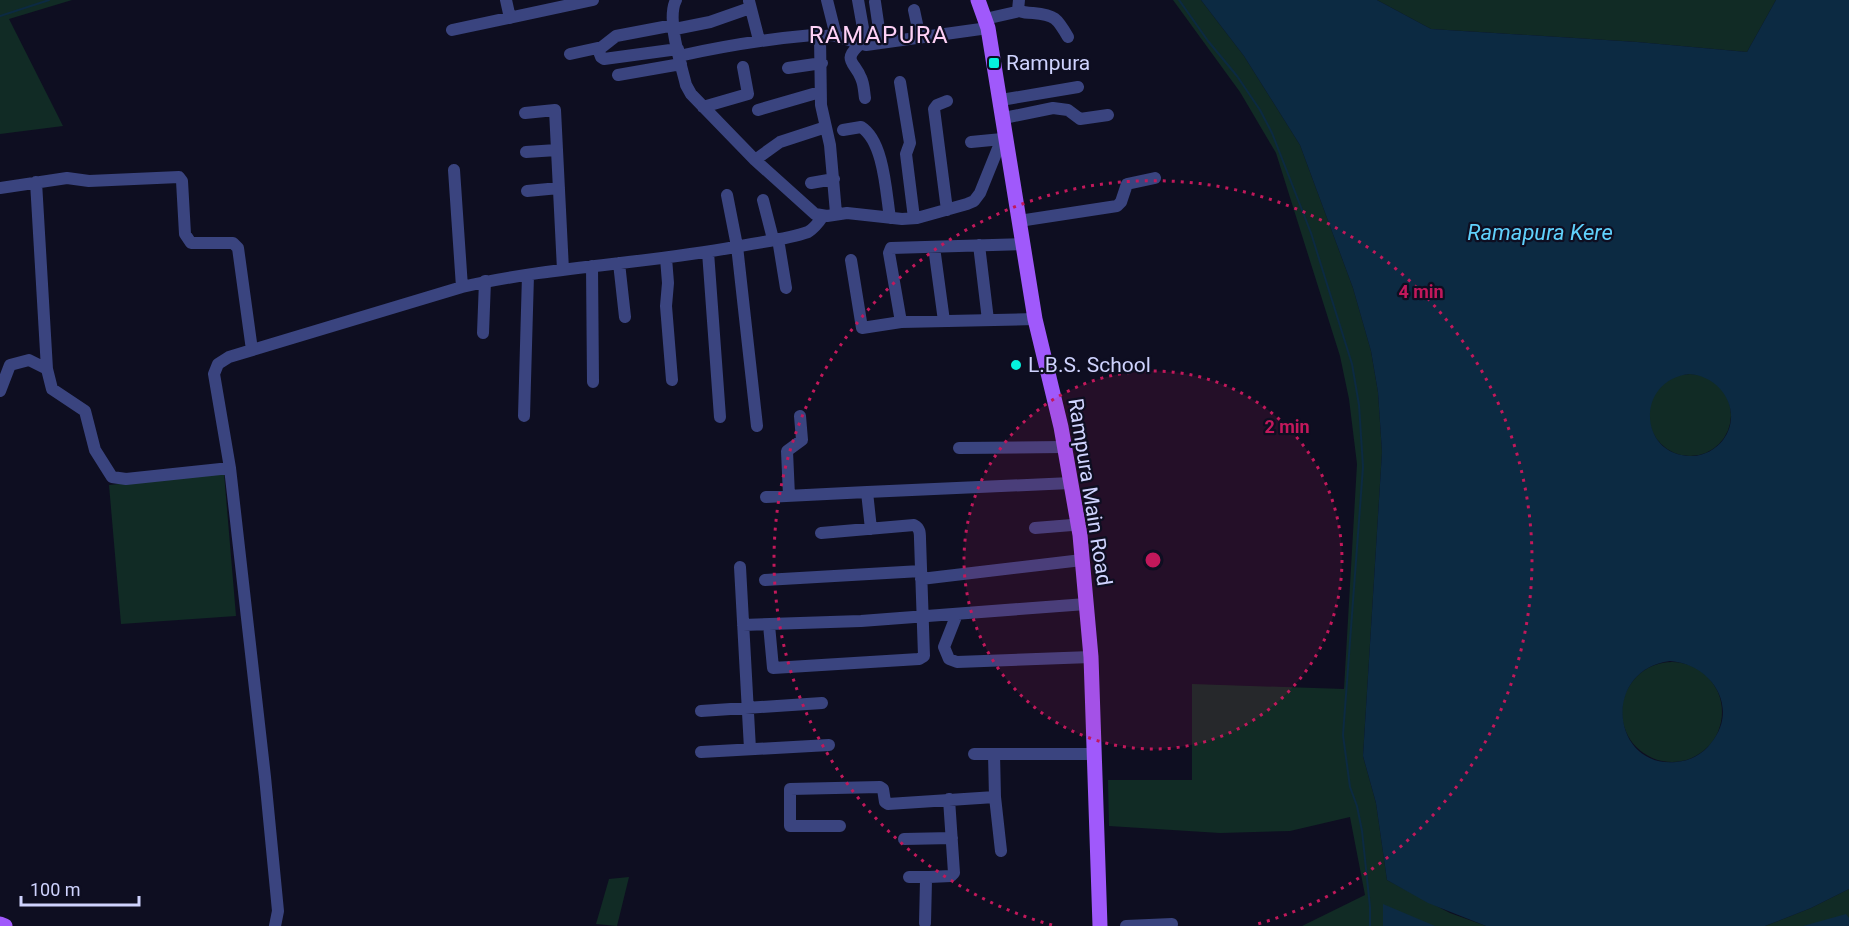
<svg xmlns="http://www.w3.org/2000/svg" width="1849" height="926" viewBox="0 0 1849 926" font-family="Roboto,sans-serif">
<rect width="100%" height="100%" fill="#0e0e21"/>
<path fill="#112b25" d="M0 0H72L9 19 63 126 0 134Z
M1173 0H1201L1244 56 1300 145 1353 288 1371 351 1378 392 1382 452 1363 756 1376 803 1387 880 1450 913 1486 926H1302L1365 895 1350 817 1290 831 1220 833 1109 826 1108 780H1192V684L1344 689 1357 464 1349 399 1340 356 1276 153 1240 92Z
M1377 0H1776L1747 52 1637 42 1431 29Z
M1649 415a41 41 0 1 1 82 0a41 41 0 1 1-82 0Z
M224 473 236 616 121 624 109 485Z
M1622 712a50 50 0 1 1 100 0a50 50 0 1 1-100 0Z
M629 877 617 926 596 924 609 879Z
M1849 889V926H1765L1811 908Z"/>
<path fill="#0c2a42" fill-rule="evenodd" d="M1201 0H1377L1431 29 1637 42 1747 52 1776 0H1849V889L1811 908 1765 926H1486L1428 903 1387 880 1376 803 1363 756 1382 452 1378 392 1371 351 1353 288 1300 145 1244 56ZM1689 374C1721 376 1744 411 1723 440 1716 449 1704 456 1692 456 1639 457 1634 381 1689 374ZM1670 661C1712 664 1740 708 1711 743 1703 754 1690 761 1676 762 1611 768 1601 670 1670 661Z
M1383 904 1435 926H1383Z
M1846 914 1849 918V926H1803Z"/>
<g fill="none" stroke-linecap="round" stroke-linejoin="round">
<path stroke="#0c2a42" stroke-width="2" d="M1179 0 1208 41 1237 76 1260 110 1272 133 1311 233 1352 364 1359 405 1363 467 1343 735 1350 787 1357 806 1362 831 1370 907V926
M0 16 49 0"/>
<path stroke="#3a447f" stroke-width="12" d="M506 0 510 18
M676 0C666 19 681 64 686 85L691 94 755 160 815 214 827 216 847 213 902 219 917 218 967 204 974 201 980 193 1005 131
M827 0 836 36
M858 0 866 45
M749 1 759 40
M875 2 881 43
M914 10 920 38
M1018 10C1023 13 1027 13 1033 13 1055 15 1057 18 1068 37
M985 19 1016 12 1018 10 1019 0
M675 29 710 22 750 8
M452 30 593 0
M820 37 832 35 866 45 988 28
M859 45C842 61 855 62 861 78 864 84 864 92 865 98
M598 49 601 57 604 59 678 49
M570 54 602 47 616 36 674 25
M679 56C724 46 767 39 813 35L820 37 821 105 830 145 836 213
M788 68 822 63
M618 75 681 64
M900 82 909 137 910 143 906 154 914 218
M1001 100 1078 87
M947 101 937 105 934 109 947 210
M703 107 748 94 743 67
M758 110 820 92
M525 113 555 110 563 270
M1004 118 1053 108 1068 110 1080 119 1108 115
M843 130 861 127C884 141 886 193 890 218
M971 142 1002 139
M526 152 557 150
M755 160 780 142 826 127
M454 170 462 287
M36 182 47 369 52 389 85 411 95 450 112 477 126 479 230 468
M811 183 834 179
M0 188 67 178 89 181 179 177 182 181 185 234 191 243H233L238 248 252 350
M527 191 559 188
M727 195 737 246 757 426
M763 200 773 239
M1019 221 1117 206 1121 202 1127 184 1155 178
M778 239 786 288
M979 245 988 320
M934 247 944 321
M708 252 720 417
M666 258 668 283 666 306 672 380
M851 260 862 328 901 322 1035 319
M619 263 625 317
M592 266 593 382
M901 322 889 253 891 248 1023 244
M483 333 485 281
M0 391 10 365 29 360 47 369
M524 416 528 275
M959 448 1064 447
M867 492 1071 483
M789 496 787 451 802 440 800 416
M766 497 867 492 871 529
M1035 528 1072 525
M740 567 750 749
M921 579 1082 560
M765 580 921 571
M957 614 944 647 949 659 957 662 1091 657
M743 625 861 621 1086 604
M769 625 773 668 919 659 924 656 920 539C920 533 920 528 914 525L821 533
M701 711 822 703
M701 752 829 745
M974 754H1094
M994 754 995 797 1001 851
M840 826H790V789L880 787 883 789 885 802 888 804 995 797
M904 839 952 838
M909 877H929
M925 923 926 880 929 877 951 876 954 873 949 799
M275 926 278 911 265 777 230 468 214 374 218 364 229 357 462 287C552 266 645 264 735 247 759 242 785 240 808 232 815 228 819 222 823 216
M1126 926 1172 924"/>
<path stroke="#a059fb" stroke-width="15" d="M978 0 988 28 1035 319 1061 427 1080 535 1091 657 1100 926
M0 924 5 926"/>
</g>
<circle cx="1153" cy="560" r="189" fill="#c2185b" fill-opacity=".12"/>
<g fill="none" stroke="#c2185b" stroke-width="3" stroke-dasharray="3 6">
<circle cx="1153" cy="560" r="189"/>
<path d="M1052 925A379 379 0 1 1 1254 925"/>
</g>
<g fill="#05f4de" stroke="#0e0e21" stroke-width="2">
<rect x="988" y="57" width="12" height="12" rx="3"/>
<circle cx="1016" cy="365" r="6"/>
</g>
<g text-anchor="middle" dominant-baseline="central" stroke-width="4.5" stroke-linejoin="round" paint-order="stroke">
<g font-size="21" fill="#cfd3fe" stroke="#0e0e21" text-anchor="start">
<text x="1006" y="63">Rampura</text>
<text x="1028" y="365">L.B.S. School</text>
</g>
<g font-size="21" fill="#cfd3fe" stroke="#0e0e21">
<text transform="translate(1090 492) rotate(81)">Rampura Main Road</text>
</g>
<g font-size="22" font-style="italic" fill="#60d1fc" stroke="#0e0e21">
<text x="1540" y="232">Ramapura Kere</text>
</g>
<g font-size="24" letter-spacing="1.5" fill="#fed1f6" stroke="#0e0e21">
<text x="879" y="35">RAMAPURA</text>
</g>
</g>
<circle cx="1153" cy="560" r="9" fill="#c2185b" stroke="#0e0e21" stroke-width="3"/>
<g font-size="18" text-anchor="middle" font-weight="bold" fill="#c2185b" stroke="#0e0e21" stroke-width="4.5" stroke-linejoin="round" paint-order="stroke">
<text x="1421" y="298">4 min</text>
<text x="1287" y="433">2 min</text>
</g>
<path d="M21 896v9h118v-9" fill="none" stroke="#cfd3fe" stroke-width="3"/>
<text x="30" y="896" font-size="18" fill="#cfd3fe" stroke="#0e0e21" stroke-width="4.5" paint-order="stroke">100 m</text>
</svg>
